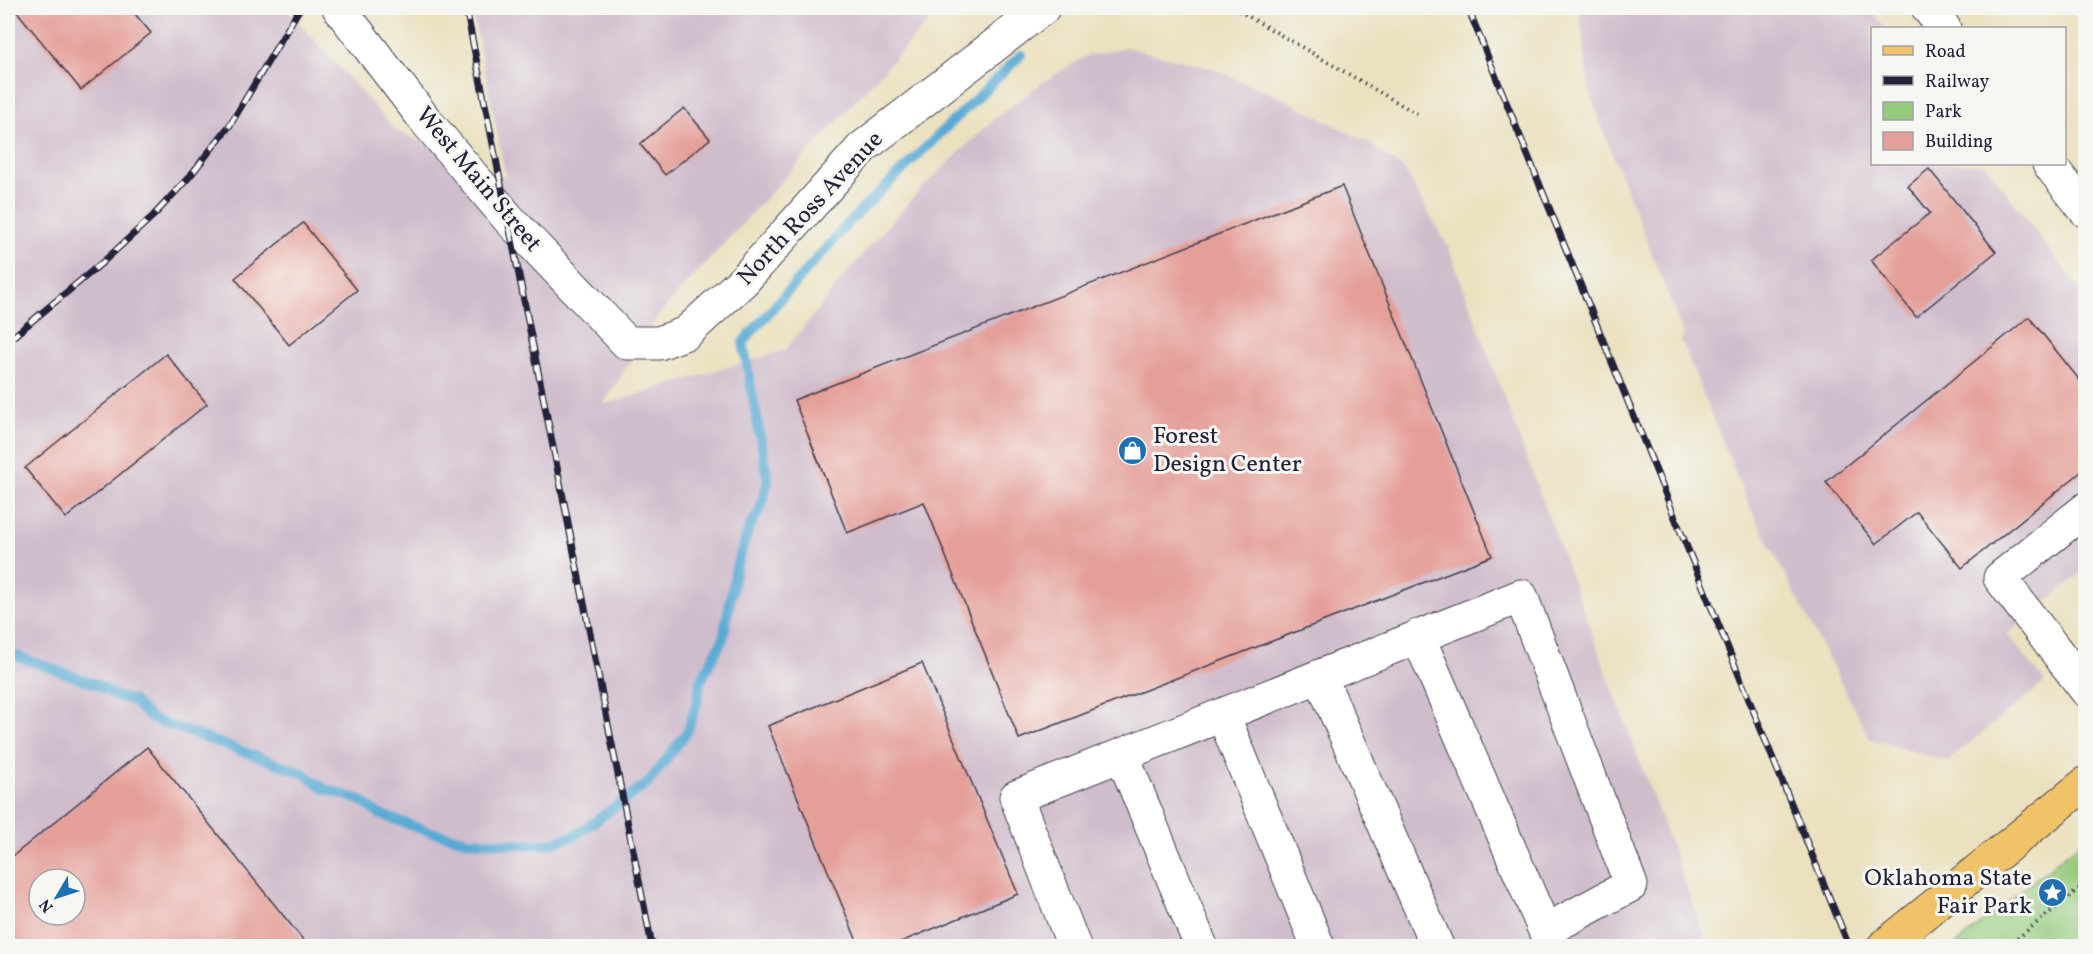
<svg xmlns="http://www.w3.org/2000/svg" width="2093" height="954" viewBox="0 0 2093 954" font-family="Vollkorn,serif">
<rect width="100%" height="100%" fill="#f6f6f2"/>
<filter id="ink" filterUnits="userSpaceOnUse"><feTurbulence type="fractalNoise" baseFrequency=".0167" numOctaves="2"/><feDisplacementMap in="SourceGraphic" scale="12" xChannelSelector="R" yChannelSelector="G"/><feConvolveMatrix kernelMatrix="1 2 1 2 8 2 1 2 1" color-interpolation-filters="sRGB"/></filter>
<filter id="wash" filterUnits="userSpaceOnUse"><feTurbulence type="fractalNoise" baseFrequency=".008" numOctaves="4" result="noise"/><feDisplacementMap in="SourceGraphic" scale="24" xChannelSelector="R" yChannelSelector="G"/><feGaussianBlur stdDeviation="1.35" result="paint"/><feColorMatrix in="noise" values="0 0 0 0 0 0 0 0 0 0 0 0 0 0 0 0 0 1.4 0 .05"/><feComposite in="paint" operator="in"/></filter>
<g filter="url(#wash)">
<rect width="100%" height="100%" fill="#ebe1bf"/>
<path fill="#d0bdcc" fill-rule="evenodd" d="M8 8H286L395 130 506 178 472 8H941L660 313 603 405 785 350 861 256 921 189 994 119 1045 81 1086 56 1126 47 1214 69 1284 99 1367 142 1404 169 1449 249 1705 937 1694 946H8ZM39 879H75V915H39Z
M1579 8H1870L1885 28H1872V164H1985L2085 297V570L2007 634 2045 682 1947 761 1870 739 1746 499 1681 340 1684 336 1601 125 1589 88Z"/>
<path fill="#95cb7d" stroke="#5c765c" stroke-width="1.5" d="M2085 839V946H1954Z"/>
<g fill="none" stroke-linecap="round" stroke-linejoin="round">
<path stroke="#59aad4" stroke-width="10" d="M8 653 98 685 116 696 132 700 152 719 303 773 325 789 360 800 379 814 427 831 469 841 531 845 549 844 576 835 648 783 687 732 697 703 700 682 723 639 736 568 749 528 760 510 768 481 743 342 850 221 1021 55"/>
</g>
<g id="blocks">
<path fill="#e59f99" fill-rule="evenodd" d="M14 8H130L151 33 81 90Z
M684 108 710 139 665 175 640 144Z
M1929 169 1996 252 1916 317 1871 260 1930 213 1908 186Z
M1342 186 1492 556 1019 739 924 502 847 533 794 400Z
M303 223 357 290 289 345 235 278Z
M2029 317 2086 388V468L1962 568 1917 512 1876 544 1826 482Z
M166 354 207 404 66 518 25 468Z
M922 663 1018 894 891 946H859L768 726Z
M147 747 308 946H8V860ZM39 879H75V915H39Z"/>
</g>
</g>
<g filter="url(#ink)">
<use href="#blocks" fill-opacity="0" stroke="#403f4f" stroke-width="1.5"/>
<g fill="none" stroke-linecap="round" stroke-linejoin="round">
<defs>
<path id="minor" d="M339 8 426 121 508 218 627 343H659L686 333 744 280 862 148 1043 8
M1928 8 1944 28
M2049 164 2086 211
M2086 509 2000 578 2086 690
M1320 676 1437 946
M1223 715 1318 946
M1122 755 1201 946
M1074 946 1016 797C1184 730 1352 663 1521 596L1631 885 1545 931 1418 636"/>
<path id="major" d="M1884 946 2086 783"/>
</defs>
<use href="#minor" stroke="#403f4f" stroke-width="35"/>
<use href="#major" stroke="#403f4f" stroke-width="35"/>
<path stroke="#403f4f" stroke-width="4" stroke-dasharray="1.5 4.5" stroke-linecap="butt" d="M1234 8 1419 115
M2008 946 2086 883"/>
<use href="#minor" stroke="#fff" stroke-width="33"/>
<use href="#major" stroke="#f1c369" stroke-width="33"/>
<defs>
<path id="rail" d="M466 8 652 946
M1468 8 1849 946
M8 341 103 262 153 216 190 176 230 125 300 8"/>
</defs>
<use href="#rail" stroke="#22223b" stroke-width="7"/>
<use href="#rail" stroke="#f6f6f2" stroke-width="4.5" stroke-dasharray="14" stroke-linecap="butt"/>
</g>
</g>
<defs>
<symbol id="shop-disc" viewBox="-11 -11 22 22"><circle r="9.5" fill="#1f6fb2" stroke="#f6f6f2"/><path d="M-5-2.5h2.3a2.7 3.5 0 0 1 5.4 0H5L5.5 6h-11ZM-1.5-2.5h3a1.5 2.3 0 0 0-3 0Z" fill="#fff"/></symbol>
<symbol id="sight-disc" viewBox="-11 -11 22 22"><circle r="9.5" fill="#1f6fb2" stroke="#f6f6f2"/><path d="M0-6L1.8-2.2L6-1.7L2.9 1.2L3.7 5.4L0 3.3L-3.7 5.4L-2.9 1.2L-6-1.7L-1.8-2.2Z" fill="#fff"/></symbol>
</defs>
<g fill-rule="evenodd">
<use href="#shop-disc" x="1116" y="434" width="33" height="33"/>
<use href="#sight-disc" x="2036" y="876" width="33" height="33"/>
</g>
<g text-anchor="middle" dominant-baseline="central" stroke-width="6" stroke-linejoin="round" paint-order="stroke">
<g font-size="24" fill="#22223b" stroke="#f6f6f2">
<text transform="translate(478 180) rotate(50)">West Main Street</text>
<text transform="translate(811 209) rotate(-47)">North Ross Avenue</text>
</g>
<g font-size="24" fill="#22223b" stroke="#f6f6f2" text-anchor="start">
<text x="1153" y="437">Forest<tspan x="1153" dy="28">Design Center</tspan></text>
<text x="2032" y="879" text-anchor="end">Oklahoma State<tspan x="2032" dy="28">Fair Park</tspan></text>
</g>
</g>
<rect width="2093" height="954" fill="none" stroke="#f6f6f2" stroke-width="30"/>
<rect x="1871" y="27" width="195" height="138" fill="#f6f6f2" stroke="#a1a1a9" stroke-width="1.5"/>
<rect x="1883" y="46" width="30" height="9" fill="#f1c369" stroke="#a1a1a9" stroke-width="1.5"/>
<text x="1925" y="57" font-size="18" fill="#22223b">Road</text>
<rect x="1883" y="76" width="30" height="9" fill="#22223b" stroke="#a1a1a9" stroke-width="1.5"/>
<text x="1925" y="87" font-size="18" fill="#22223b">Railway</text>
<rect x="1883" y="102" width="30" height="18" fill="#95cb7d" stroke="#a1a1a9" stroke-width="1.5"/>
<text x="1925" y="117" font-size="18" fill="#22223b">Park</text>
<rect x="1883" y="132" width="30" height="18" fill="#e59f99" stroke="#a1a1a9" stroke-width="1.5"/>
<text x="1925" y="147" font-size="18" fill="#22223b">Building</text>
<g transform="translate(57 897) rotate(231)"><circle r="28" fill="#f6f6f2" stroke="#a1a1a9" stroke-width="1.5"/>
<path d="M0-4.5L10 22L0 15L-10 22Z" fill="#1f6fb2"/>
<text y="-9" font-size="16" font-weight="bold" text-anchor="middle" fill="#22223b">N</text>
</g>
</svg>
